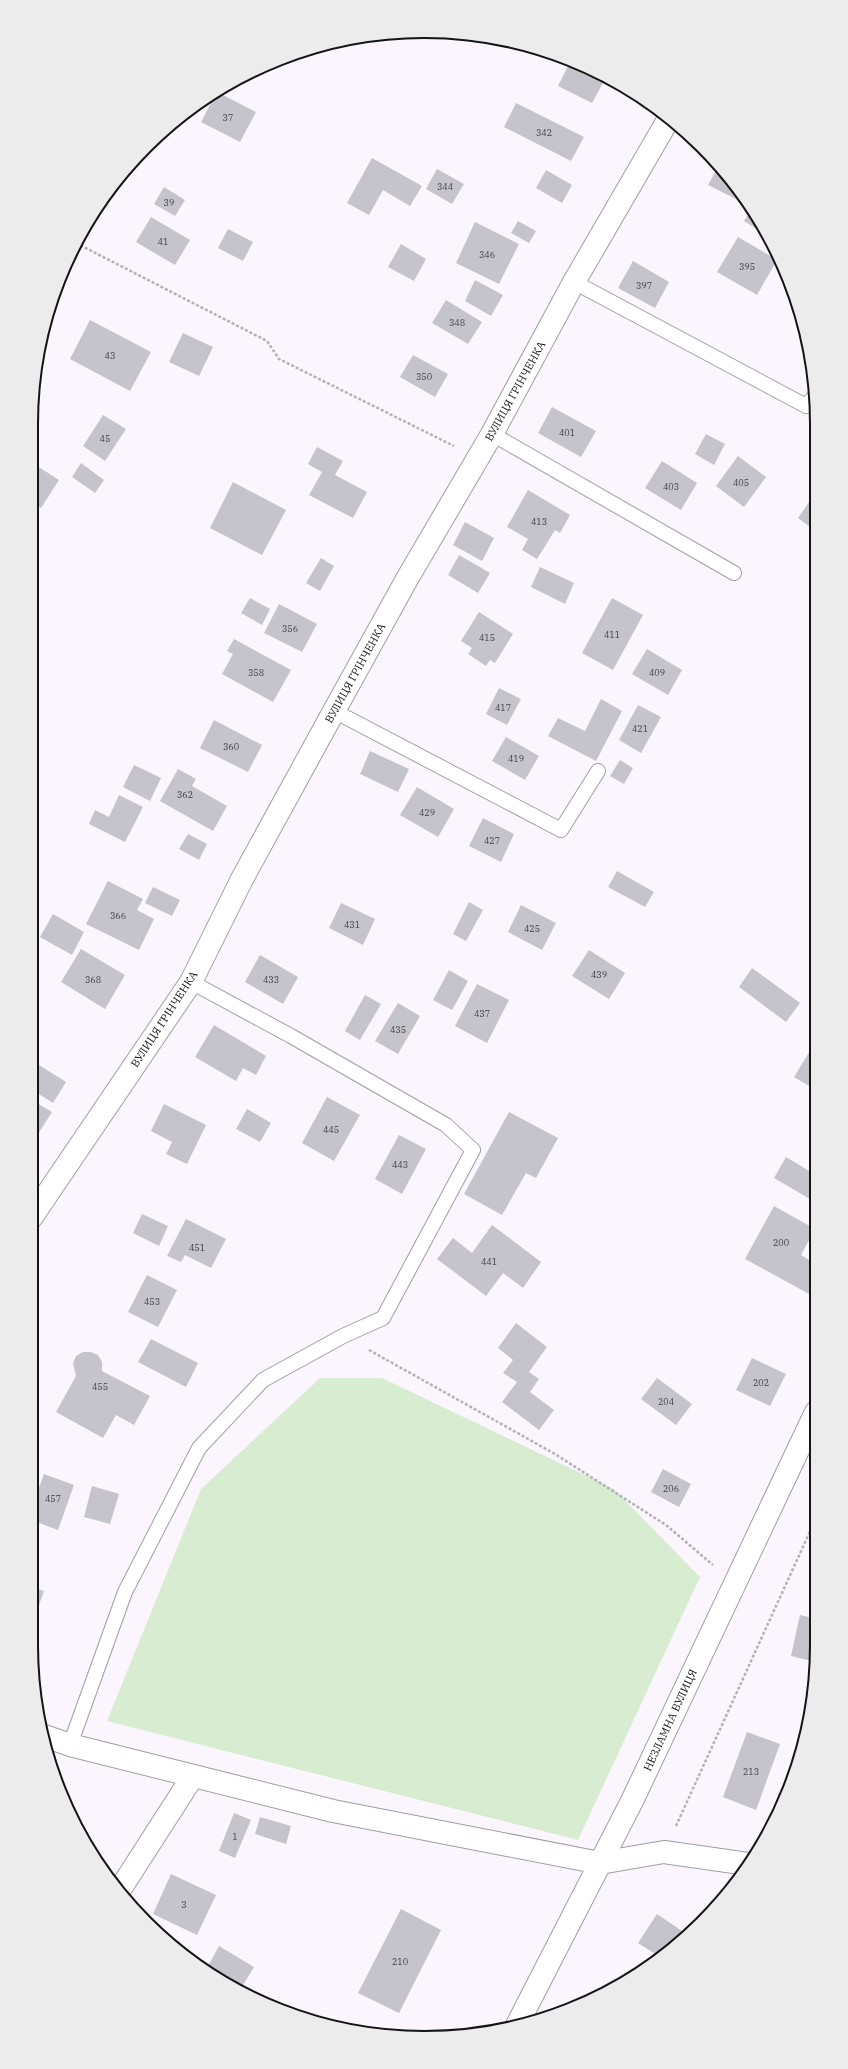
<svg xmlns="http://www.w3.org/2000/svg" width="848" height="2069" viewBox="0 0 848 2069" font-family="'IBM Plex Serif',serif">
<rect width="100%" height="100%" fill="#fbf6fd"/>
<path fill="#d8ecd2" d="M320 1378H382L614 1489 700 1577 578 1840 107 1721 201 1489Z"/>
<path fill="#c5c3cb" d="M570 62 605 79 592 103 558 86Z
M217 92 256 112 240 142 201 122Z
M516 103 584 137 571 161 504 127Z
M372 158 422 186 410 206 383 190 369 215 347 203Z
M719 165 747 201 746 204 708 185Z
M437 169 464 184 452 204 426 189Z
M546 170 572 185 562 203 536 188Z
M164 187 185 200 175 216 154 204Z
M752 208 766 235 744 221Z
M151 217 190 240 175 265 136 242Z
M518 221 536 231 529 243 511 233Z
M475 222 519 244 499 284 456 263Z
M228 229 253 242 243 261 218 248Z
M738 237 777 260 757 295 717 272Z
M401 244 426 259 414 281 388 267Z
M633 261 669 282 655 308 618 288Z
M475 280 503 295 491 316 465 301Z
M446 300 482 322 468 344 432 323Z
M90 320 151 352 130 391 70 359Z
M183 333 213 347 199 376 169 362Z
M413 355 448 374 435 397 400 377Z
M552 407 596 431 581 457 538 433Z
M103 415 126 429 105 461 83 446Z
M706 434 725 444 714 465 695 454Z
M317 447 343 461 335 475 367 492 353 518 309 495 322 472 308 464Z
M738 456 766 477 744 507 716 486Z
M662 461 697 483 681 510 645 488Z
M31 462 59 480 41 508 31 501Z
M81 463 104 480 95 493 72 477Z
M233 482 286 510 262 555 210 528Z
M528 490 570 515 560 533 555 530 537 559 522 550 528 539 507 527Z
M814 495V530L798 518Z
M465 522 494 538 482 561 453 545Z
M459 555 490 573 478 593 448 575Z
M321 558 334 566 320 591 306 583Z
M540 567 574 583 565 604 531 587Z
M250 598 270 609 262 625 241 613Z
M612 598 643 615 613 670 582 653Z
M279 604 317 624 302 652 264 633Z
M479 612 513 634 495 663 490 660 486 666 468 654 472 648 461 641Z
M234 639 291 670 273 702 222 674 233 654 227 651Z
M647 649 682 670 668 695 632 674Z
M499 688 521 699 507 725 486 714Z
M601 699 622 711 596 761 548 736 558 718 585 731Z
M638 705 661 717 641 753 619 740Z
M214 720 262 745 248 772 200 748Z
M506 737 539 756 525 780 492 761Z
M370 751 409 769 398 792 360 774Z
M620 760 633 768 624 784 610 776Z
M134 765 161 778 150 801 123 787Z
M178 769 196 779 192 786 227 806 213 831 160 801Z
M417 787 454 809 438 837 400 815Z
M119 795 143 807 125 842 89 824 95 810 109 817Z
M483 818 514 834 501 862 469 846Z
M188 834 207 844 199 860 179 849Z
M617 871 654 892 645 907 608 887Z
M108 881 143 899 137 910 154 919 139 950 86 924Z
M153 887 180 900 172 916 145 903Z
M469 902 483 910 466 941 453 934Z
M341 903 375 919 363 945 329 928Z
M521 905 556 923 542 950 508 932Z
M53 914 84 932 72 955 40 937Z
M81 949 125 975 105 1009 61 982Z
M589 950 625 973 609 999 572 976Z
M260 955 298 977 283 1004 245 982Z
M752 968 800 1003 786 1022 739 987Z
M449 970 468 981 452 1010 433 1000Z
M477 984 509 1000 487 1043 455 1026Z
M365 995 381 1004 360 1040 345 1031Z
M398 1003 420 1016 398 1054 375 1041Z
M214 1025 266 1056 256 1075 243 1068 236 1081 195 1057Z
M813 1046 815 1047 816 1090 794 1077Z
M39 1065 66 1082 53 1103 31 1089V1077Z
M327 1097 360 1115 334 1161 302 1143Z
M37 1103 52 1112 31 1145V1113Z
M164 1104 206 1125 187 1164 166 1154 172 1142 151 1131Z
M247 1109 271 1123 260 1142 236 1129Z
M509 1112 558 1138 536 1178 526 1173 502 1215 464 1194Z
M399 1135 426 1149 402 1194 375 1179Z
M786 1157 816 1175 815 1202 774 1178Z
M774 1206 815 1229 801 1255 816 1264V1287L811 1295 745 1259Z
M142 1214 168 1226 159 1246 133 1233Z
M186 1219 226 1239 211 1268 185 1255 181 1262 167 1256Z
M492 1225 541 1262 523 1288 503 1273 486 1296 437 1259 453 1238 472 1253Z
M147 1275 177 1290 158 1327 128 1312Z
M516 1323 547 1347 529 1372 539 1379 530 1392 554 1410 539 1430 502 1402 517 1382 503 1373 513 1360 498 1348Z
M151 1339 198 1363 186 1387 138 1362Z
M83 1352H91L98 1355 102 1362V1371L150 1396 134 1425 116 1415 103 1438 56 1412 76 1376 73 1363 76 1356Z
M752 1358 786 1374 770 1406 736 1390Z
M657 1378 692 1404 676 1425 641 1399Z
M663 1469 691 1484 679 1507 651 1492Z
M44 1474 74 1485 58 1530 31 1520V1510Z
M92 1486 119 1494 110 1524 84 1517Z
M817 1564V1580L811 1577Z
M31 1587 44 1591 35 1616 31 1615Z
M800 1615 817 1619 816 1662 791 1656Z
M747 1732 780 1744 756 1810 723 1797Z
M234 1813 251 1820 235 1858 219 1851Z
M260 1817 291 1826 286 1844 255 1834Z
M171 1874 216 1895 197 1935 153 1914Z
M401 1909 441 1930 399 2013 358 1993Z
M657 1914 688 1935 660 1957 638 1943Z
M219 1946 254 1967 240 1990 206 1970Z"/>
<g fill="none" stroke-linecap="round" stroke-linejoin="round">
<defs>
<path id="service" d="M574 282 806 406 814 397
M492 434 734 573
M334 711 561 830 598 771
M70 1745 125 1592 199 1448 263 1380 343 1336 383 1318 473 1150 446 1125 291 1036 191 982"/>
<path id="minor" d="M31 1218 191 982 242 879 334 711 407 579 492 434 574 282 668 120
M42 1735 70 1745 333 1811 600 1863 664 1852 748 1864
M119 1891 193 1776"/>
<path id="tertiary" d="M517 2025 632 1801 816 1412"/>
</defs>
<use href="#service" stroke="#a19da4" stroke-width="16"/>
<use href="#minor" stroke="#a19da4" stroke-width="24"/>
<use href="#tertiary" stroke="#a19da4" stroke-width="24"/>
<path stroke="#b5b1b6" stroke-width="2.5" stroke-dasharray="3 2" stroke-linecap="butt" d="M76 243 267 341 279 359 454 446
M369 1350 555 1454 666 1525 713 1565
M676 1826 817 1516"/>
<use href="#service" stroke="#fff" stroke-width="14"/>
<use href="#minor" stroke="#fff" stroke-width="22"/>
<use href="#tertiary" stroke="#fff" stroke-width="22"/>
</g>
<g text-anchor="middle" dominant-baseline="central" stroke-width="3" stroke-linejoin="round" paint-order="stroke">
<g font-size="9" fill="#403f42">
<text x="228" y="117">37</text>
<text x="544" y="132">342</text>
<text x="445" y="186">344</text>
<text x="169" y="202">39</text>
<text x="163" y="241">41</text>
<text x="487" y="254">346</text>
<text x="747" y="266">395</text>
<text x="644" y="285">397</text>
<text x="457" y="322">348</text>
<text x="110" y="355">43</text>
<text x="424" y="376">350</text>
<text x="567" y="432">401</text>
<text x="105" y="438">45</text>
<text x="741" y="482">405</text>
<text x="671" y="486">403</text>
<text x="539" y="521">413</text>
<text x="290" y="628">356</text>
<text x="612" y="634">411</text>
<text x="487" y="637">415</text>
<text x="256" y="672">358</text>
<text x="657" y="672">409</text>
<text x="503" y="707">417</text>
<text x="640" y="728">421</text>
<text x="231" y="746">360</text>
<text x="516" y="758">419</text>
<text x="185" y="794">362</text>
<text x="427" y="812">429</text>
<text x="492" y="840">427</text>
<text x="118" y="915">366</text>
<text x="352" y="924">431</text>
<text x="532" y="928">425</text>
<text x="599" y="974">439</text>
<text x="93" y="979">368</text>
<text x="271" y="979">433</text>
<text x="482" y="1013">437</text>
<text x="398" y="1029">435</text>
<text x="331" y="1129">445</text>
<text x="400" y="1164">443</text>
<text x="781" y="1242">200</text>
<text x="197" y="1247">451</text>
<text x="489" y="1261">441</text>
<text x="152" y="1301">453</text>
<text x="761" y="1382">202</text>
<text x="100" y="1386">455</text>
<text x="666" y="1401">204</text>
<text x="671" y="1488">206</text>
<text x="53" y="1498">457</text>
<text x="751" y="1771">213</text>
<text x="235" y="1836">1</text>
<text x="184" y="1904">3</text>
<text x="400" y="1961">210</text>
</g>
<g font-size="11" fill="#141315" stroke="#fff">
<text transform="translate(515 391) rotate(-61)">ВУЛИЦЯ ГРІНЧЕНКА</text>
<text transform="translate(355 673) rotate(-61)">ВУЛИЦЯ ГРІНЧЕНКА</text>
<text transform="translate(164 1019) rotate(-57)">ВУЛИЦЯ ГРІНЧЕНКА</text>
<text transform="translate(670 1720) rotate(-65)">НЕЗЛАМНА ВУЛИЦЯ</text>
</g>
</g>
<path d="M0 0H848V2069H0ZM424 38H424A386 386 0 0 1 810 424V1645A386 386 0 0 1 424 2031H424A386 386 0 0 1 38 1645V424A386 386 0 0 1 424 38Z" fill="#ececec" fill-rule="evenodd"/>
<path fill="none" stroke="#141315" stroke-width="2" d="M424 38H424A386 386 0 0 1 810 424V1645A386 386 0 0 1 424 2031H424A386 386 0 0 1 38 1645V424A386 386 0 0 1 424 38Z"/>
</svg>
